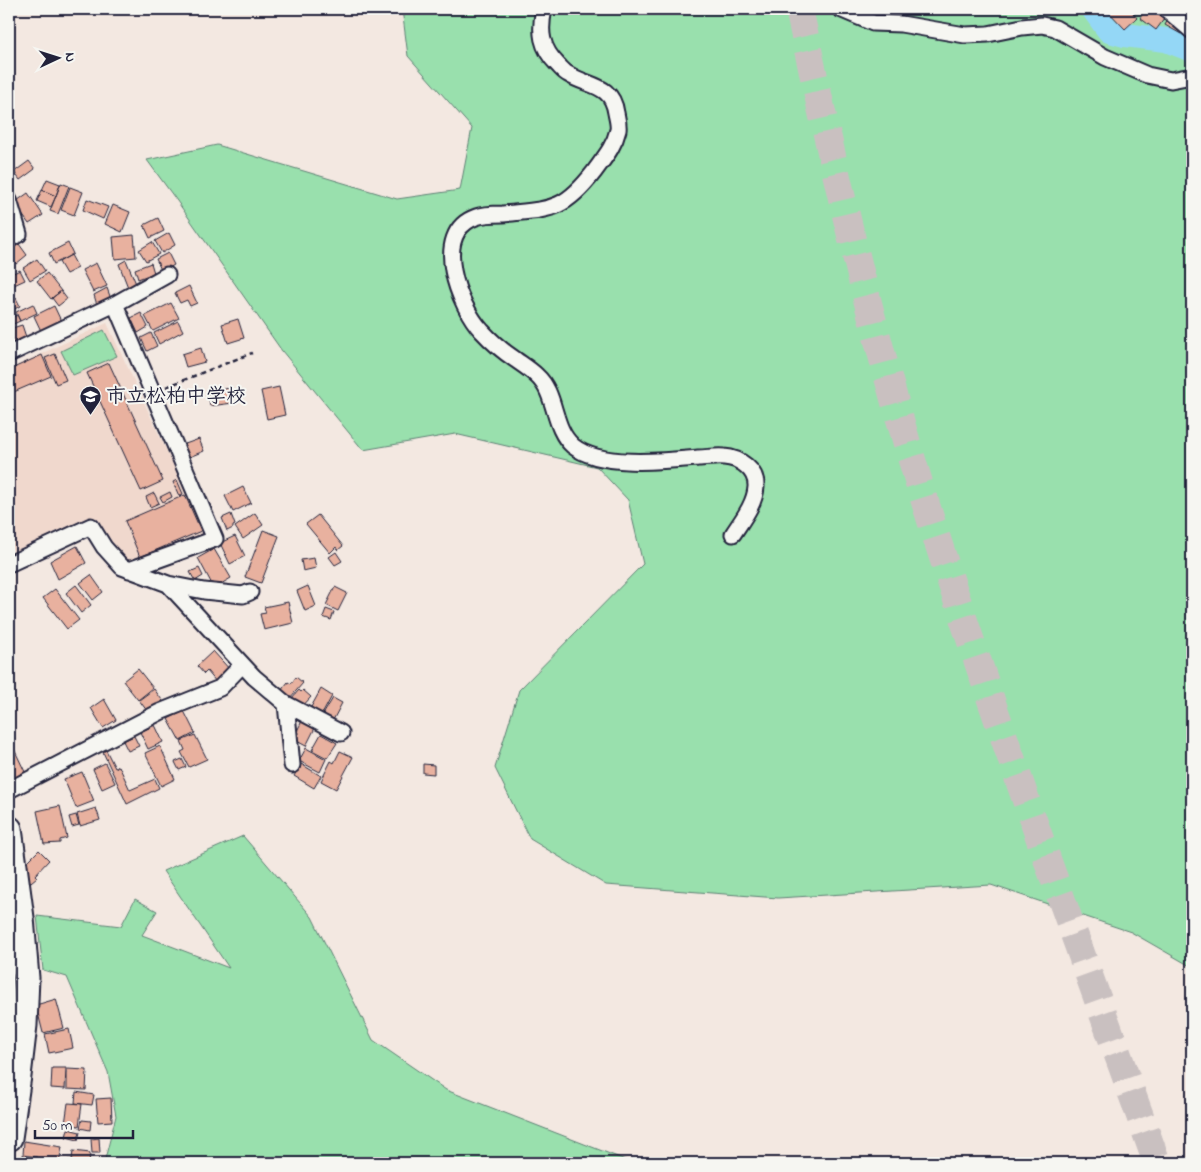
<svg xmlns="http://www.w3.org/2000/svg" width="1201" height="1172" viewBox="0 0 1201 1172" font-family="'Indie Flower','Klee One',sans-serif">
<rect width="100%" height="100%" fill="#f3e8e1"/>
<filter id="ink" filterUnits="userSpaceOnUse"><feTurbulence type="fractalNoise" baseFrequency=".02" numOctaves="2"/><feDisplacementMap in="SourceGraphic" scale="10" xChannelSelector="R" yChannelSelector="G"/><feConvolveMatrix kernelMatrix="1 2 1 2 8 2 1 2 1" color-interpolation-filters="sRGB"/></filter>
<g filter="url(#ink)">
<path fill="#f0d8cd" d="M107 323 206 535 136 562 122 558 113 543 93 518 14 553 9 542V369Z"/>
<path fill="#99e0ad" stroke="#5e8174" d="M402 9H1192V967L1131 932 991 885 778 898 606 885 530 839 495 768 519 690 643 564 628 500 597 467 455 434 363 450 282 351 177 201 147 160 217 145 397 199 460 190 472 128 408 56Z
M104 330 117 356 73 375 61 351Z
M243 836 312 917 373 1040 446 1090 633 1163H104L116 1116 108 1072 67 977 43 970 37 916 121 926 135 899 157 911 142 935 229 968 163 871Z"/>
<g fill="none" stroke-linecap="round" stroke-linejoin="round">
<path stroke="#94d7f6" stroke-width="24" d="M1093 9 1109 31 1124 35 1166 40 1192 50"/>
</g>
<path fill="#e8b19f" stroke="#22223b" d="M1106 9H1130L1137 18 1125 29Z
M1146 9H1158L1167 15 1156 30 1140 18Z
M1169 18 1184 28 1181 34 1165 25Z
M29 161 35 169 20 180 14 172Z
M47 179 60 184 56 196 42 190Z
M61 183 69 186 58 214 50 211Z
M70 187 83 192 74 215 61 210Z
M42 190 56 196 51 207 37 201Z
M28 193 43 215 29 224 14 203Z
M87 199 108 207 103 219 83 210Z
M113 205 130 212 122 232 105 224Z
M158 218 164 231 150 238 144 225Z
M169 233 175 245 162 253 155 241Z
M134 235 136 257 115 259 113 237Z
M152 242 159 254 146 261 139 250Z
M68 243 73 254 54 264 49 253Z
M19 244 27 255 16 264 9 254V252Z
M168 253 174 265 162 272 156 259Z
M71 255 78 268 66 274 59 262Z
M37 259 45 271 30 280 23 268Z
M126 260 137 286 129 290 119 264Z
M96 263 107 286 93 292 82 270Z
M151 263 154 273 138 279 135 269Z
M20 270 25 280 14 285 9 275Z
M47 273 61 291 51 299 37 281Z
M189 286 197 303 190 306 187 300 180 303 175 293Z
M107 288 111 299 97 305 94 295Z
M61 291 67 299 58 306 52 298Z
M16 298 20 306 9 312V302Z
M171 303 179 318 153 331 145 316Z
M33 304 37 313 20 321 16 312Z
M54 306 62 323 42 333 34 316Z
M141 313 148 327 138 333 131 318Z
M17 315 20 321 9 326V319Z
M238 319 244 338 228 343 222 324Z
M178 321 183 331 159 344 154 333Z
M22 325 27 340 9 346V329Z
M151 333 157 346 147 351 141 338Z
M201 348 205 362 186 367 182 354Z
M55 354 66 380 56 384 45 358Z
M42 355 51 376 9 394V370Z
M109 363 163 481 141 491 87 373Z
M279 387 285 415 267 419 261 391Z
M231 388 233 403 210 406 208 391Z
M199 439 204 451 182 460 177 447Z
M177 480 183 494 179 496 173 482Z
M243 487 251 503 233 512 225 496Z
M170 492 172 497 163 502 160 497Z
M154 493 159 503 150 507 146 497Z
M185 495 201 531 140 557 125 521Z
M255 513 263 525 243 539 235 527Z
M231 514 235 525 233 526V528L227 531 222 518Z
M318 515 343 546 338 550 336 547 330 553 306 524Z
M263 530 279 536 261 583 245 577Z
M235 536 245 556 230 564 220 543Z
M77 546 86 563 58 579 50 561Z
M214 549 231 578 214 588 198 558Z
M336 552 342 561 335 565 329 557Z
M314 558 316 568 303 571 301 560Z
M199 568 203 576 195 581 190 572Z
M91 575 103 592 93 600 80 583Z
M76 585 91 605 81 613 66 593Z
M308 586 316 606 305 611 297 591Z
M335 587 347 593 338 611 326 605Z
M55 589 79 620 67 629 43 598Z
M288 602 293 623 264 630 260 614 266 613 264 607Z
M326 609 334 612 331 620 323 617Z
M213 651 231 671 217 683 207 671 204 674 197 666Z
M138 669 153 688 138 700 123 681Z
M296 677 303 683 289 699 280 692 288 682 291 684Z
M154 689 165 704 150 715 139 700Z
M321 689 332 696 319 720 310 709Z
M299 690 301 692 303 690 311 697 300 709 290 700Z
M333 698 342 703 331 724 321 718Z
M104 699 116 720 103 728 91 708Z
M184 711 195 733 180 741 168 719Z
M302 721 315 728 306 746 293 739Z
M155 725 163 742 148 749 140 732Z
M321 734 337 743 327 758 312 750Z
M195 735 207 759 189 767 181 752 185 750 181 741Z
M134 736 139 746 128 751 123 741Z
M160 746 175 779 161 786 145 753Z
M306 748 326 759 320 772 299 761Z
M9 749H14L27 776 9 785Z
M106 750 115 768 119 766 130 790 155 779 159 788 127 804 103 752Z
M340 751 353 757 336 789 321 781 331 761 334 763Z
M182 759 186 767 179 770 175 762Z
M105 763 115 783 102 789 93 769Z
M301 764 321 776 314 788 294 776Z
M423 764 434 765V774L423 773Z
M82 772 94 801 76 808 64 779Z
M60 806 67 838 60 840V843L44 844 37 811Z
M96 808 100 820 80 826 77 814Z
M76 815 79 825 72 827 69 817Z
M39 850 49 860 35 875 37 877 31 882 27 879 23 866Z
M56 999 64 1028 43 1033 36 1005Z
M69 1029 73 1048 49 1053 45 1034Z
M52 1068H66L65 1089 51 1088Z
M67 1069 87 1070 86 1090 67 1089Z
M76 1092 94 1095 92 1105 75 1103Z
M111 1098 112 1121 98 1122 96 1099Z
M68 1103 82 1104 79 1126 65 1124Z
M82 1120 91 1121 90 1130 80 1128Z
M68 1129 80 1132 78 1140 66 1137Z
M99 1138 100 1153H92L91 1139Z
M24 1141 62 1147 59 1163H36L37 1157 23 1155Z
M73 1151 90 1153 89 1163H68V1160H72Z"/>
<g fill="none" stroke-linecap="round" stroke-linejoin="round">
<path stroke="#c9c0c0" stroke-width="28" stroke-dasharray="28 14" stroke-linecap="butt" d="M799 9C834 169 871 329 920 486 992 714 1076 938 1157 1163"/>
<defs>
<path id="minor" d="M544 9C539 32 541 48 558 65 561 68 564 72 568 74 588 87 612 83 616 113 617 118 619 125 618 130 614 147 604 158 594 172 563 212 550 209 503 214 495 214 484 214 476 217 430 233 459 307 482 331 492 342 504 352 516 360 523 365 531 370 537 376 557 394 552 428 573 446 600 468 665 461 698 458 707 458 716 456 724 457 740 458 757 470 756 487 755 504 742 520 733 534
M840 9 873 23 901 24 965 35 988 34 1022 27 1042 25 1055 28 1105 57 1147 75 1171 80 1192 76
M1166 9 1192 31
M9 200 19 234 9 239
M115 304 215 539 129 570
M9 354 115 304 167 275
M9 564 91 526 104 547 122 567 168 584 204 591 243 595 250 592
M168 584 254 677 286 704 292 765
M286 704 341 733
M9 790 160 712 220 688 242 665"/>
<path id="trunk" d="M9 829 21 918 26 978 24 1025 18 1076 9 1138"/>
</defs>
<use href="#minor" stroke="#22223b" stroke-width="19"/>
<use href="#trunk" stroke="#22223b" stroke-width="29"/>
<path stroke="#22223b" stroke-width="2.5" stroke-dasharray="5 4" stroke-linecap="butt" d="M166 387 252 353"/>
<use href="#minor" stroke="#f6f6f2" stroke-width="15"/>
<use href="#trunk" stroke="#f6f6f2" stroke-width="25"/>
</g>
</g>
<defs>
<symbol id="school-pin" viewBox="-11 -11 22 30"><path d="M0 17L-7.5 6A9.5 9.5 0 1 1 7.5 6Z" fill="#22223b" stroke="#f6f6f2"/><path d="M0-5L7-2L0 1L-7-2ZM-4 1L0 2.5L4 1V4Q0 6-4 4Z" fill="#fff"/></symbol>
</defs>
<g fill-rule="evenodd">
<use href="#school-pin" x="78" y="384" width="25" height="34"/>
</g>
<g text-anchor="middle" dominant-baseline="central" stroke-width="4" stroke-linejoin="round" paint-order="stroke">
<g font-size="20" font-weight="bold" fill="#22223b" stroke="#f6f6f2" text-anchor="start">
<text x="106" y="397">市立松柏中学校</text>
</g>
</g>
<rect width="1201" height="1172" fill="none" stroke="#f6f6f2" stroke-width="30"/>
<rect x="15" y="15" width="1171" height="1142" fill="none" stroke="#22223b" stroke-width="2" filter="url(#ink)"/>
<g transform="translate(58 58) rotate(86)" stroke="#f6f6f2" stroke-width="4" paint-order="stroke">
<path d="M0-4L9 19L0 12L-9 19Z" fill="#22223b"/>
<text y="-8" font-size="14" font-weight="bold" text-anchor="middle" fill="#22223b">N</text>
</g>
<path d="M35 1130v8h98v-8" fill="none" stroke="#22223b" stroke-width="2.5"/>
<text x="42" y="1130" font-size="15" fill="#22223b" stroke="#f6f6f2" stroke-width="4" paint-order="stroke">50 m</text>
</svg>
